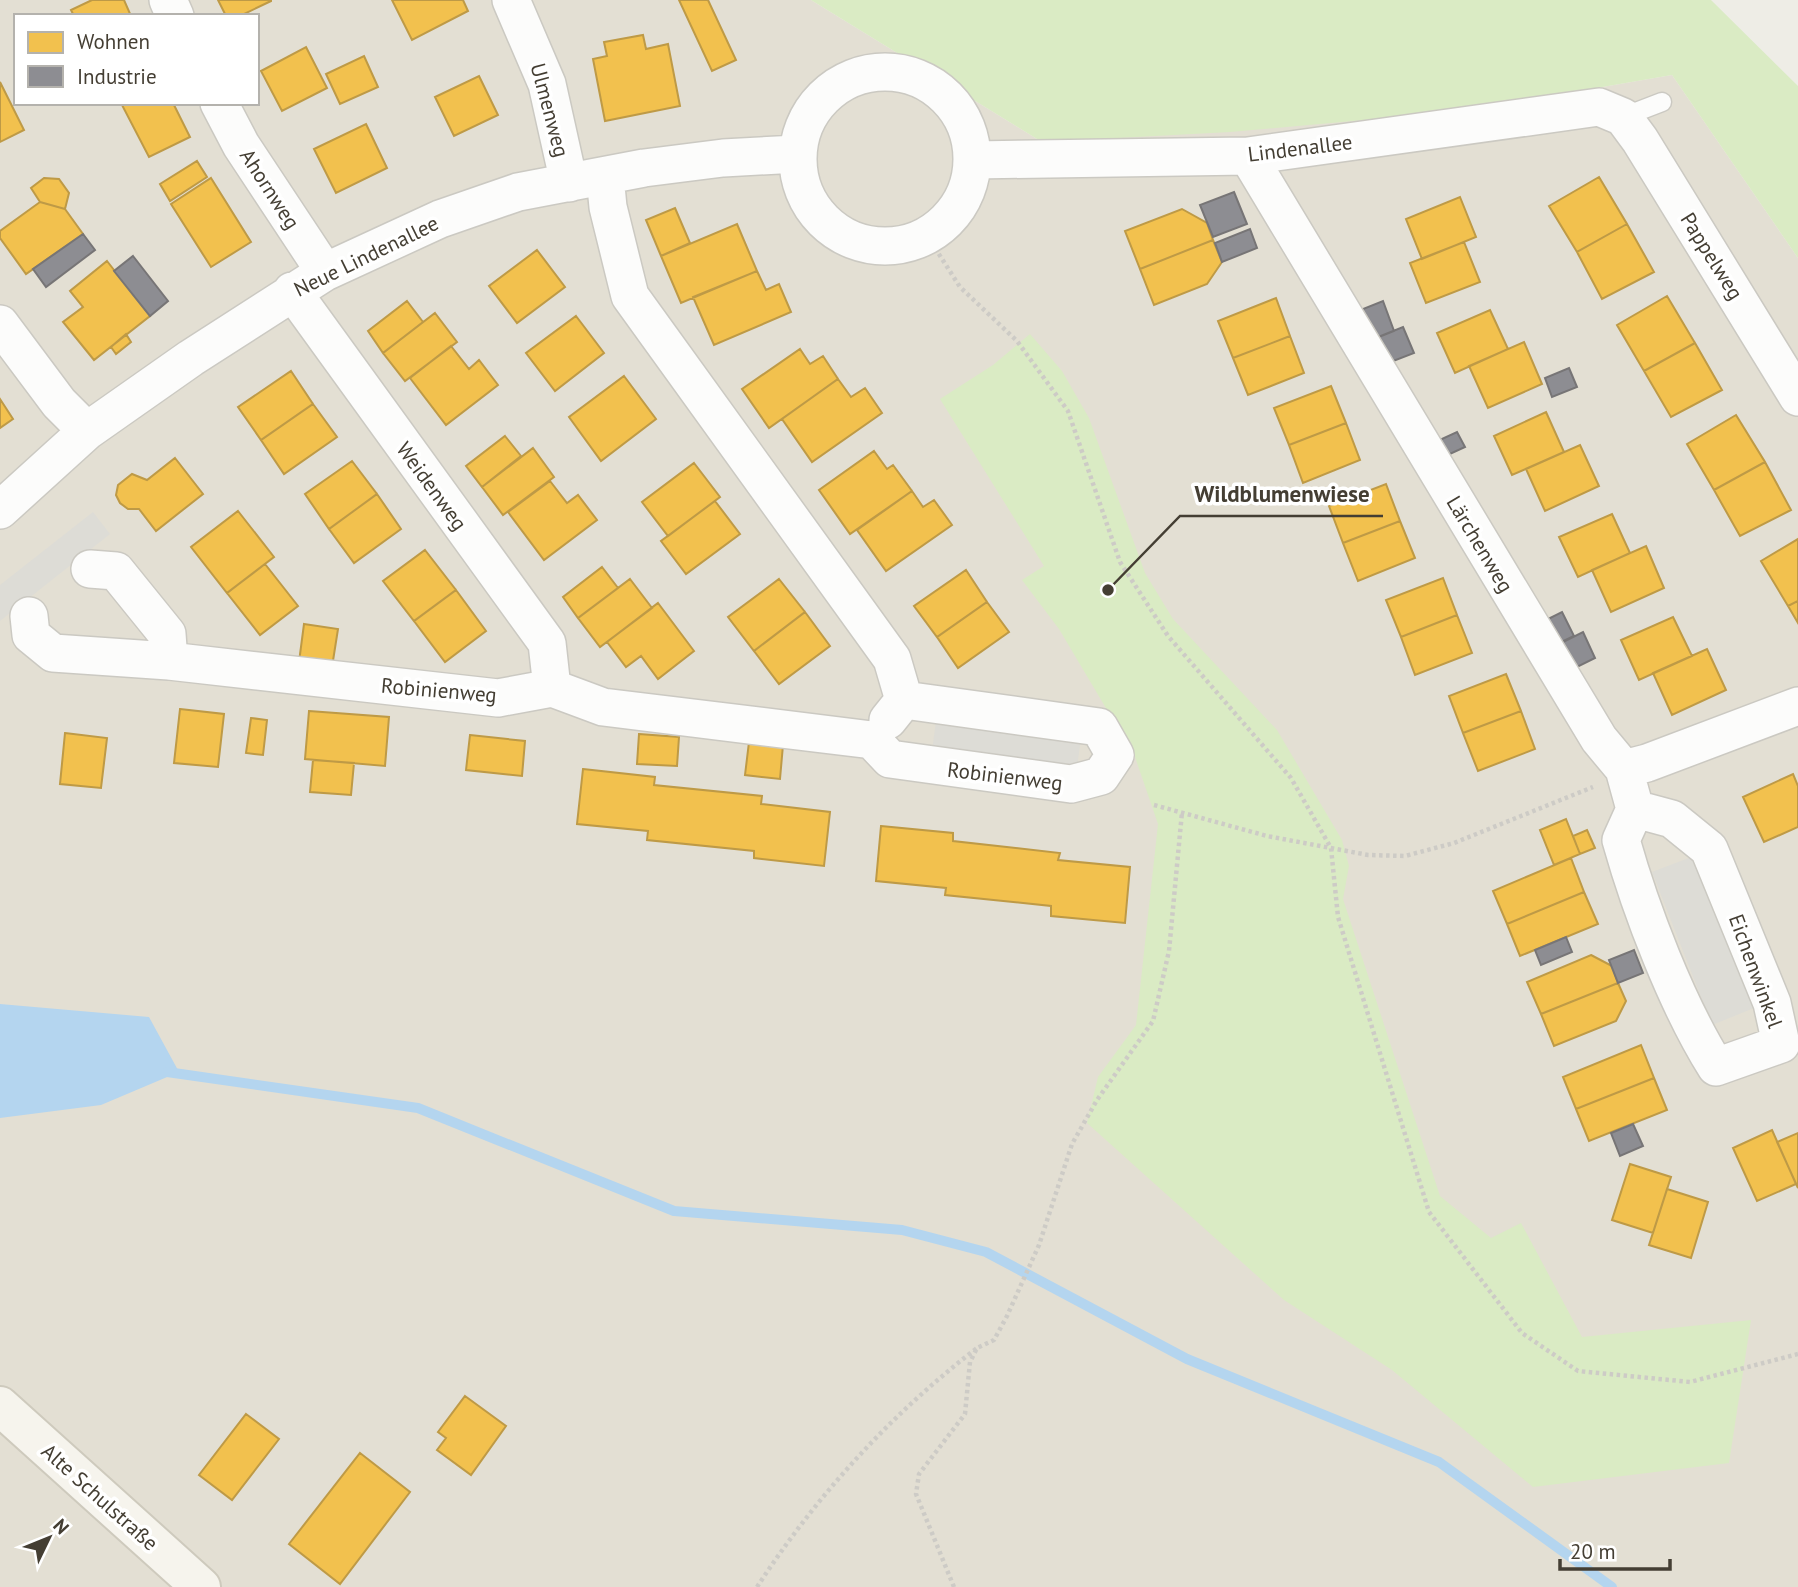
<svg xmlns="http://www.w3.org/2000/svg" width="1798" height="1587" viewBox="0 0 1798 1587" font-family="'PT Sans',sans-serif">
<rect width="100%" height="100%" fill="#eeede6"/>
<path fill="#e3dfd3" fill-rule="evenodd" d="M0 0H811L1042 142 1464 111 1672 75 1798 258V1587H0ZM16 16H257V103H16Z"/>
<path fill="#daebc4" d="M811 0H1711L1798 86V258L1672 75 1464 111 1230 132 1042 142Z
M1030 334 1062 371 1089 418 1145 573 1173 619 1277 730 1342 840 1349 866 1343 899 1440 1196 1491 1238 1521 1223 1582 1337 1751 1320 1729 1463 1533 1487 1392 1370 1284 1300 1087 1123 1098 1077 1136 1025 1158 824 1135 757 1059 629 1022 580 1044 566 940 399 993 365Z"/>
<path fill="#dddcd6" d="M93 512 110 534 0 621V585Z
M936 721 1081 738 1077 767 932 751Z
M1699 854 1759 1006 1712 1025 1652 872Z"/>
<path fill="#b4d5ef" d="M0 1004 149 1017 179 1072 101 1105 0 1118Z"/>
<path fill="#f2c14e" stroke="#be9a46" stroke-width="2" d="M92 0H124L131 16H74L71 10Z
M218 0H271V1L240 16H226Z
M392 0H463L468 11 412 40Z
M679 0H708L736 60 712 71Z
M643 35 646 49 668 44 680 106 605 121 593 59 607 56 604 42Z
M306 47 327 88 282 111 261 71Z
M364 56 378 87 340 104 326 74Z
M479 76 498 115 454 136 435 97Z
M0 82 24 130 0 142Z
M173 103 190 137 149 157 122 105Z
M366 124 387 168 336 193 314 149Z
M197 161 207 177 170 201 160 184Z
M1599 177 1627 224 1577 252 1549 206Z
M44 178 59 179 69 193 65 209 40 202 31 188Z
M211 178 251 242 211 267 171 204Z
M1460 197 1476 237 1422 259 1406 219Z
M40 202 65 209 83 234 26 274 0 238V231Z
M675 208 690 243 661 256 646 220Z
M1182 209 1207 223 1213 240 1140 269 1125 231Z
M737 224 757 271 681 303 661 256Z
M1627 224 1654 272 1602 299 1577 252Z
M1213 240 1222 262 1207 284 1154 305 1140 269Z
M1464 242 1480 282 1426 303 1410 263Z
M537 250 565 287 517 323 489 286Z
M107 261 150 316 94 360 63 322 83 307 70 291Z
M757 271 766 290 779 284 791 312 714 345 693 297Z
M1667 296 1695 343 1644 371 1617 325Z
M1276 298 1290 336 1233 358 1218 321Z
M407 301 423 322 383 353 368 331Z
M1490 310 1508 349 1455 373 1437 333Z
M435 313 457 342 405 381 383 353Z
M576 316 604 353 555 391 526 353Z
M126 334 131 342 116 354 111 347Z
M1290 336 1304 373 1248 395 1233 358Z
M1524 342 1542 384 1488 408 1469 366Z
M1695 343 1722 390 1671 417 1644 371Z
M451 346 469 369 479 360 498 385 446 425 410 378Z
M800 349 810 364 823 356 838 379 769 428 742 389Z
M291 371 313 404 261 440 238 407Z
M624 376 656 419 601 461 569 417Z
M838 379 851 397 865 388 882 413 812 462 782 419Z
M1331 386 1346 423 1289 445 1274 408Z
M0 399 13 419 0 428Z
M313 404 337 437 284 474 261 440Z
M1546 412 1564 452 1512 475 1494 436Z
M1736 415 1765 462 1714 490 1687 444Z
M1346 423 1360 460 1303 483 1289 445Z
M505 436 521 456 482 487 466 466Z
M1580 445 1599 486 1545 511 1526 469Z
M533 448 554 477 503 515 482 487Z
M874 451 887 469 893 465 912 491 850 534 819 490Z
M175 458 203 494 156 531 139 509H128L120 503 116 495 118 485 132 474 147 480Z
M352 461 377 494 329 529 305 494Z
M1765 462 1791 510 1740 536 1714 490Z
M694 463 720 497 668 536 642 502Z
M550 481 567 503 578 495 597 520 544 560 508 512Z
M1386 484 1400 521 1343 543 1329 506Z
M912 491 923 507 934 500 952 525 886 571 857 530Z
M377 494 401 529 354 563 329 529Z
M715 501 740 534 686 574 661 541Z
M238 511 274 557 227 593 191 547Z
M1612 514 1630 553 1578 577 1559 537Z
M1400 521 1415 558 1358 581 1343 543Z
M1798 539V601L1788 606 1761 561Z
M1646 546 1664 588 1611 612 1592 570Z
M425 550 456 590 414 621 383 581Z
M265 564 298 606 260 635 227 593Z
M602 567 618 588 578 618 563 597Z
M966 570 987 602 937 637 914 606Z
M1443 578 1457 615 1401 637 1386 600Z
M630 579 652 608 600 647 578 618Z
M779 579 805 612 754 651 728 617Z
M456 590 486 631 445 662 414 621Z
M1798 601V623L1788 606Z
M987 602 1009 632 958 668 937 637Z
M658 603 694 651 658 679 641 656 626 667 607 642Z
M805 612 830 646 779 684 754 651Z
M1457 615 1472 653 1415 675 1401 637Z
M1673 617 1692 656 1639 680 1621 640Z
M304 624 338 629 332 667 299 662Z
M1707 649 1726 690 1672 715 1653 673Z
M1506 674 1521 711 1463 733 1449 696Z
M180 709 224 714 218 767 174 763Z
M309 711 389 717 385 766 305 759Z
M1521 711 1535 749 1478 771 1463 733Z
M251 718 267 720 263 755 246 753Z
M65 733 107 738 101 788 60 784Z
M639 734 679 737 677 766 637 764Z
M470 735 525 741 522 776 466 770Z
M749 742 783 745 780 779 745 775Z
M313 760 354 763 351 795 310 792Z
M583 769 655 777 654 785 762 796 761 804 830 812 824 866 754 858V851L647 840 648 831 577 824Z
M1793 774 1798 786V827L1764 842 1743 797Z
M1566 819 1580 854 1554 865 1540 830Z
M881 826 953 833V841L1060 853 1058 860 1130 867 1125 923 1051 916V906L945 895 946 888 876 881Z
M1587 830 1595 848 1580 854 1573 836Z
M1571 858 1584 892 1507 924 1493 891Z
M1584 892 1598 924 1520 956 1507 924Z
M1591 955 1612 966 1618 983 1541 1014 1527 982Z
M1618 983 1626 1001 1616 1021 1554 1046 1541 1014Z
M1641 1045 1654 1078 1576 1109 1563 1077Z
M1654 1078 1667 1110 1589 1141 1576 1109Z
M1772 1130 1796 1184 1757 1201 1733 1148Z
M1798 1133V1188L1777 1142Z
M1630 1164 1671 1177 1653 1233 1612 1220Z
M1667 1189 1708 1202 1691 1258 1649 1245Z
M465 1396 506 1426 471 1475 437 1450 446 1438 438 1432Z
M246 1414 279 1439 232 1500 199 1475Z
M360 1453 410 1492 340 1584 289 1544Z"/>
<path fill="#8d8d92" stroke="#777576" stroke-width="2" d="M1234 192 1247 224 1213 237 1200 205Z
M1250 229 1257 248 1222 262 1215 243Z
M83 234 95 250 46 287 33 269Z
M133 256 168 301 150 316 114 271Z
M1383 301 1394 331 1369 341 1358 311Z
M1403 327 1414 353 1383 365 1373 339Z
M1569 368 1577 387 1552 397 1545 378Z
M1457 432 1465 447 1439 459 1431 444Z
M1562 612 1574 636 1553 646 1542 622Z
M1583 632 1595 658 1573 669 1561 643Z
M1566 937 1572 952 1541 965 1535 950Z
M1634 950 1643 973 1618 983 1609 960Z
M1633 1124 1643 1146 1620 1156 1611 1133Z"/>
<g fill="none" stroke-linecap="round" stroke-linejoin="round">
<path stroke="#b4d5ef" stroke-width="10" d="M167 1072 418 1108 674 1211 902 1230 986 1252 1187 1359 1439 1462 1612 1587"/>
<defs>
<path id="lane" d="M1623 117 1662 102"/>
<path id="street" d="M168 0 175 16
M511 0 547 84 569 183
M798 159a87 87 0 1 1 174 0a87 87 0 1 1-174 0Z
M219 103 241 145 325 272
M1248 156 1599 739 1624 769 1647 763 1798 706
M973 160 1248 156 1599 107 1623 117 1640 140 1798 397
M605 176 608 207 630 296 892 659 904 700 888 720
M292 291 547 643 552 688
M0 324 59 403 87 431
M0 510 87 431 191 358 325 272 440 219 518 192 644 168 723 158 797 154
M90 569 116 571 167 634 169 661 498 698 552 688 603 707 872 740 890 759 1071 784 1101 776 1115 755 1099 727 904 700
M29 616 31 635 53 653 169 661
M1624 769 1635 809 1621 840C1641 911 1677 1005 1716 1067L1781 1044 1772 1003 1709 849 1672 819 1635 809"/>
<path id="secondary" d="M0 1406 201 1587"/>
</defs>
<use href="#lane" stroke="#cbc9c2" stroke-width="21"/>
<use href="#street" stroke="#cbc9c2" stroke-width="40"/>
<use href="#secondary" stroke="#cecabd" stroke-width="42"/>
<path stroke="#cdcbc6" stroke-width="4.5" stroke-dasharray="3.5 3.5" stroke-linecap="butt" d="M935 248 960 287 1017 341 1068 411 1120 562 1168 636 1291 778 1331 848 1338 917 1429 1212 1522 1333 1578 1371 1690 1382 1798 1354
M1154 805 1267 836 1368 855 1405 856 1454 843 1593 787
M757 1587C817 1495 890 1415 977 1348
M954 1587 916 1494 919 1474 965 1414 970 1362 977 1348 994 1340 1007 1316 1039 1245 1072 1144 1097 1100 1153 1021 1169 951 1182 812"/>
<use href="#lane" stroke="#fcfcfb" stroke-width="18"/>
<use href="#street" stroke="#fcfcfb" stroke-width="37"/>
<use href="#secondary" stroke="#f6f4ed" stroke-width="38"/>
</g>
<g text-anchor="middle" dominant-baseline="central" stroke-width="7" stroke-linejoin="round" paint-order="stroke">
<g font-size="21" fill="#443e33" stroke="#fff">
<text transform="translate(550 110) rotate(75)">Ulmenweg</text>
<text transform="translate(1300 148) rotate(-7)">Lindenallee</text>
<text transform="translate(270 189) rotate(57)">Ahornweg</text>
<text transform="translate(366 256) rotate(-26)">Neue Lindenallee</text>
<text transform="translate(1712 256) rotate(58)">Pappelweg</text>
<text transform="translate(432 486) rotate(54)">Weidenweg</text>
<text transform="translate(1480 544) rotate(59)">Lärchenweg</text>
<text transform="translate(439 690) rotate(5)">Robinienweg</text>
<text transform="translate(1005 776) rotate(7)">Robinienweg</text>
<text transform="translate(1756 971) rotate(70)">Eichenwinkel</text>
<text transform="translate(100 1497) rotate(42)">Alte Schulstraße</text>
</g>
</g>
<path fill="none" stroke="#443e33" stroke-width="2.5" d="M1108 590L1180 516H1383"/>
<circle fill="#443e33" stroke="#fff" stroke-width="2.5" cx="1108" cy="590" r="7"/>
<g font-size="23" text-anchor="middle" font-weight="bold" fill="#443e33" stroke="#fff" stroke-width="7" stroke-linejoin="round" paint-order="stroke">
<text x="1282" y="502">Wildblumenwiese</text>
</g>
<rect x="14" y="14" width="245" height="91" fill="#ffffff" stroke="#b4b2ad" stroke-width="2"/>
<rect x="28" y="32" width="35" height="21" fill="#f2c14e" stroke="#b4b2ad" stroke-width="2"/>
<text x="77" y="49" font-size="21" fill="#443e33">Wohnen</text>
<rect x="28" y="66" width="35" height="21" fill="#8d8d92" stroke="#b4b2ad" stroke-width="2"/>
<text x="77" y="84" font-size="21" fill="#443e33">Industrie</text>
<g transform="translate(49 1538) rotate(47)" stroke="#ffffff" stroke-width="5" paint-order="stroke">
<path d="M0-5L12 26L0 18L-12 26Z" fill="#443e33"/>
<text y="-10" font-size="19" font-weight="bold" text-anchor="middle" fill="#443e33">N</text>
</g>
<path d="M1560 1559v10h110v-10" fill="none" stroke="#443e33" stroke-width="3.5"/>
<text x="1570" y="1559" font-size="21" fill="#443e33" stroke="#ffffff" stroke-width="5" paint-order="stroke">20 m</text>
</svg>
